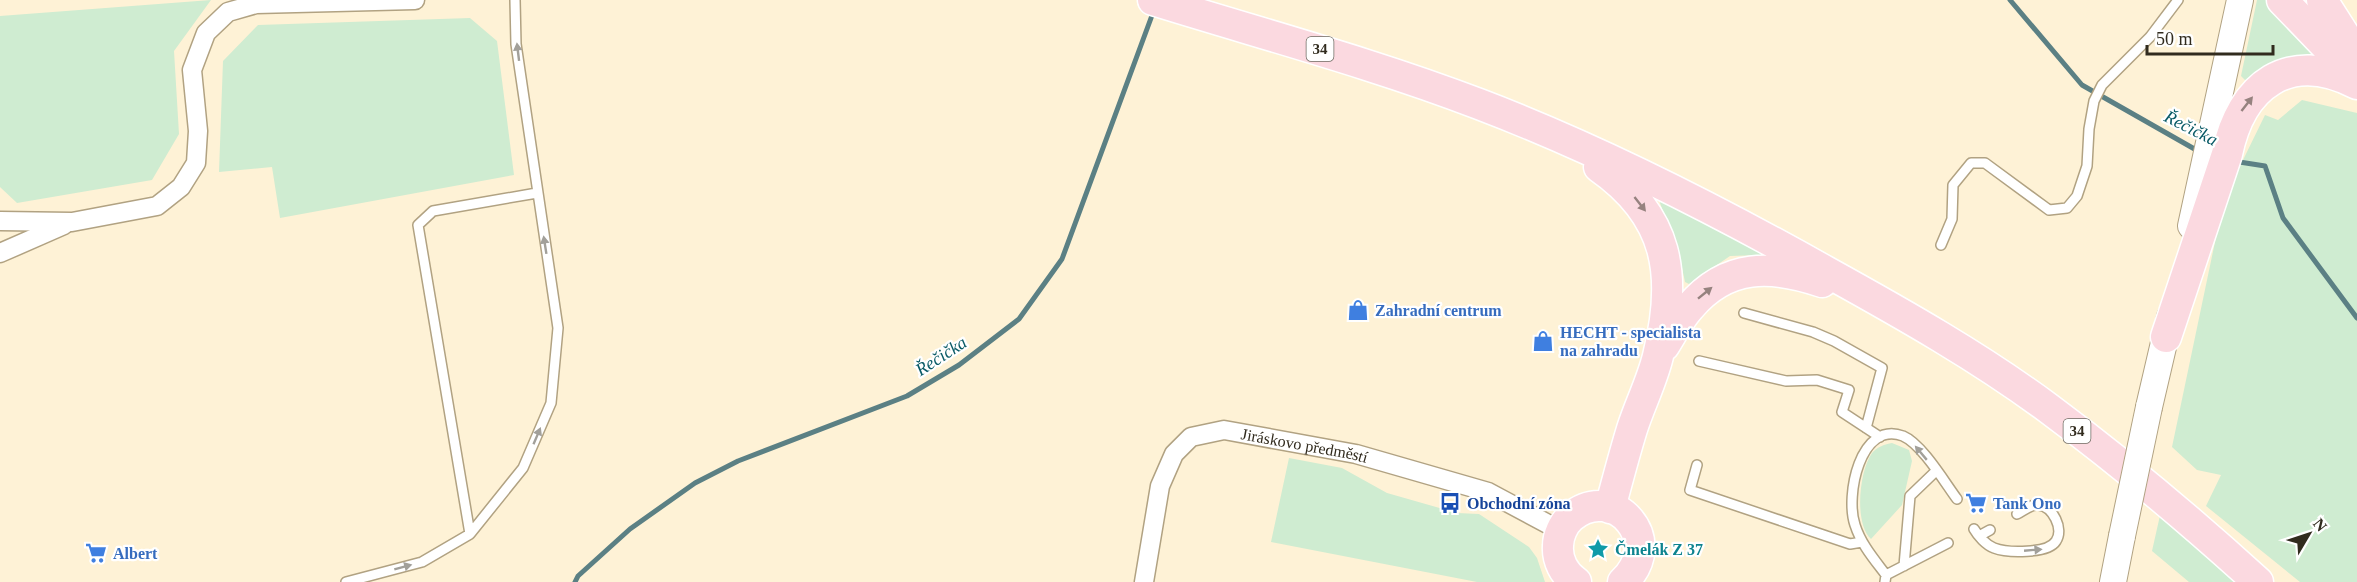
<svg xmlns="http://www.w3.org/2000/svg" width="2357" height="582" viewBox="0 0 2357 582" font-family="Georgia,serif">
<rect width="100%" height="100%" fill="#fef2d6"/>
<path fill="#cfecd1" d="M211 0 174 51 179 134 152 180 17 203 0 187V16Z
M2257 0H2271L2317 48 2312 59 2248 83 2241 76Z
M470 18 497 41 514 175 280 218 272 167 219 172 223 61 258 25Z
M2302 100 2357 113V582H2300L2206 506 2221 475 2197 470 2172 447 2224 199 2265 115 2278 120Z
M1662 195 1765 250 1761 255 1730 256 1689 284 1685 282 1680 258 1660 203Z
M1892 443 1909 450 1912 461 1902 505 1871 539C1854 524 1859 471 1872 453 1877 447 1885 444 1892 443Z
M1289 458 1342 468 1387 493 1457 513 1479 514 1529 547 1537 558 1545 582H1477L1271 542Z
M2161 511 2239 582H2189L2152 551Z"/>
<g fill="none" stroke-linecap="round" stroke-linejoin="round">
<path stroke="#5b8084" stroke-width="5" d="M2010 0 2082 85 2198 151
M2233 161 2265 166 2283 218 2357 318
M575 582 578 576 630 529 695 483 738 461 907 396 959 365 1019 319 1062 259 1154 10"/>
<defs>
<path id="lane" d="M1941 245 1952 219 1953 185 1971 163H1985L2049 210 2067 208 2077 196 2087 166 2089 129 2094 101 2102 85 2150 37 2178 0
M1744 313 1813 332 1834 341 1882 368 1866 428
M1699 361 1786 381 1817 380 1849 390 1842 412 1880 437
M1697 465 1690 490 1850 544 1862 542
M1974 529C1978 536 1986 545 1994 548 2007 553 2048 554 2056 541 2064 529 2053 506 2038 505 2031 504 2023 511 2017 514
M470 534 418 225 433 211 537 193
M1979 536 1990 530
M1904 566 1910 496 1936 471
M1886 575 1948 543
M346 582 422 562 470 534 523 468 551 403 558 328 516 44 515 0
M1885 582 1886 575C1874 559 1861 544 1855 525 1845 496 1860 420 1903 436 1922 444 1945 483 1957 499"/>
<g id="street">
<path d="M0 221 72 222 157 206 181 187 196 163 198 131 192 70 206 33 228 12 256 4 415 0"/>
<path d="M0 253 64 225"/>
<path id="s1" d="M1144 582 1160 486 1174 454 1191 437 1224 430 1356 454 1488 492 1561 531"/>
</g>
<path id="secondary" d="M2191 226 2240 0
M2149 407 2170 317
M2113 582 2122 536"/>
<path id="primary" d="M1153 0C1262 34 1372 63 1479 104 1600 150 1715 209 1827 272 1903 314 1979 357 2048 408 2122 463 2191 521 2258 582
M2282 0 2357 78
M2322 0 2357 55
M1599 167C1669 216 1678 275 1658 356 1652 381 1640 404 1632 429 1624 455 1617 482 1610 508
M2166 337 2227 154C2241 85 2289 49 2357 84
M1664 346C1672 333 1680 318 1690 307 1727 263 1772 265 1822 282
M1576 582C1564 574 1557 560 1558 546 1558 536 1563 524 1571 517 1614 481 1667 541 1623 582"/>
</defs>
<use href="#lane" stroke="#b1a282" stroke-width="12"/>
<use href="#street" stroke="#b1a282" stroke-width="21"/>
<use href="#secondary" stroke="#b1a282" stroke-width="28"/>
<use href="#primary" stroke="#fff" stroke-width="33"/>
<use href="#lane" stroke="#fff" stroke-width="9"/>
<use href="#street" stroke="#fff" stroke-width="18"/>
<use href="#secondary" stroke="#fff" stroke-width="26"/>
<use href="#primary" stroke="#fbd9e0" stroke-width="30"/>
<defs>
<path id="secondary-bridge" d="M2122 536 2149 407"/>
</defs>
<use href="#secondary-bridge" stroke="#b1a282" stroke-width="28" stroke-linecap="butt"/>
<use href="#secondary-bridge" stroke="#fff" stroke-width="26"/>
</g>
<defs><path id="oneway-solid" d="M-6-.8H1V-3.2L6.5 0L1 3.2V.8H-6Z" transform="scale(1.5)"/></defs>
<g fill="#a2a09a">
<use href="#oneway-solid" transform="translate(518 52) rotate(-97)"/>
<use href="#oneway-solid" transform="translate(545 245) rotate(-99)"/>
<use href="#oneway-solid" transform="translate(537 436) rotate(-67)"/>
<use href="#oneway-solid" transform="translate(1921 453) rotate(-130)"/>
<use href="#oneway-solid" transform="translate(2033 550) rotate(-5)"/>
<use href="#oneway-solid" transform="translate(403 567) rotate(-15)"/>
</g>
<g fill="#96827f">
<use href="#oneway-solid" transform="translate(2247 104) rotate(-52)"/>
<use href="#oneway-solid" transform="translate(1640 204) rotate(52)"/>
<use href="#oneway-solid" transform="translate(1705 293) rotate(-39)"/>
</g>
<defs>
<symbol id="shop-bare" viewBox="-9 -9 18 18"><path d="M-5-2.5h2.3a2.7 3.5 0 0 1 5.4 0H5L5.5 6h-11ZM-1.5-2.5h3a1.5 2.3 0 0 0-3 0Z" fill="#3f7fe0" stroke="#fff" stroke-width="2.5" paint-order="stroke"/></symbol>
<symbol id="bus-bare" viewBox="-9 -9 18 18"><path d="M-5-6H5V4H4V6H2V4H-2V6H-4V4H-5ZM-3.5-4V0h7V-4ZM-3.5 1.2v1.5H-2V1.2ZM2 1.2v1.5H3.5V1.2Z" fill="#1a4fb4" stroke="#fff" stroke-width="2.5" paint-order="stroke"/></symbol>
<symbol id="supermarket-bare" viewBox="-9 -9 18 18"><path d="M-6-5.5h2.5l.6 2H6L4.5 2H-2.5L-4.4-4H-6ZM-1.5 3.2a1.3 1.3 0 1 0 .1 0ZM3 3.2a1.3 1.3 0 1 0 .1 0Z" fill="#3f7fe0" stroke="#fff" stroke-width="2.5" paint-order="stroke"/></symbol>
<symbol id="sight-bare" viewBox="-9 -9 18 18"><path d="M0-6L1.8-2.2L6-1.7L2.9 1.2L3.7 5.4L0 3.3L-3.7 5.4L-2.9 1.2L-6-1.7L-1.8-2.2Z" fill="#0f9aa8" stroke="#fff" stroke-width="2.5" paint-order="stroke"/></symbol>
</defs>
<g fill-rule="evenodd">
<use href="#shop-bare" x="1343" y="295" width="30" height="30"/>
<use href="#shop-bare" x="1528" y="326" width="30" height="30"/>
<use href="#bus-bare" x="1435" y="488" width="30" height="30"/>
<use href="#supermarket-bare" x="1961" y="488" width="30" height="30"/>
<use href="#sight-bare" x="1583" y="534" width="30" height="30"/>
<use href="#supermarket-bare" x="81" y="538" width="30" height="30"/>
</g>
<g text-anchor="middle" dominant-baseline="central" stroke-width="4.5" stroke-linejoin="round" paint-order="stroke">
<g fill="#fff" stroke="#6f6b62" stroke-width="1.5">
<rect x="1306.5" y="37" width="27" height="24" rx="4.5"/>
<rect x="2063.5" y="419" width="27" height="24" rx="4.5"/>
</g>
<g font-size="15" font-weight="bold" fill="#312b1e">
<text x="1320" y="49">34</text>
<text x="2077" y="431">34</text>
</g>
<g font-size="16" font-weight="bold" fill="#366cbe" stroke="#fff" text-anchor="start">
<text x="1375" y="310">Zahradní centrum</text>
<text x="1560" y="332">HECHT - specialista<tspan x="1560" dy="18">na zahradu</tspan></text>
<text x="1993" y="503">Tank Ono</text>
<text x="113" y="553">Albert</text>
</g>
<g font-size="16" fill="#312b1e" stroke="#fff">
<text stroke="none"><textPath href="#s1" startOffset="272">Jiráskovo předměstí</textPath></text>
</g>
<g font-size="16" font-weight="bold" fill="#164399" stroke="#fff" text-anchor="start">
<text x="1467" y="503">Obchodní zóna</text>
</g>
<g font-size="16" font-weight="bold" fill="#0d838f" stroke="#fff" text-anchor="start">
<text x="1615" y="549">Čmelák Z 37</text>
</g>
<g font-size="18" font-style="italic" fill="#0a5b67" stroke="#fff">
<text transform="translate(2191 128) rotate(27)">Řečička</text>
<text transform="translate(941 356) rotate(-33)">Řečička</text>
</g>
</g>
<g transform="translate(2309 534) rotate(51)" stroke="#ffffff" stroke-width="4.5" paint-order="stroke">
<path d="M0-4.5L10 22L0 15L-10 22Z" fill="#312b1e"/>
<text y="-9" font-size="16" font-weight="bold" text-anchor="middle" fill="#312b1e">N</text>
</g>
<path d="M2147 45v9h126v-9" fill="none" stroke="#312b1e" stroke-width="3"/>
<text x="2156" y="45" font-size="18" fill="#312b1e" stroke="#ffffff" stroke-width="4.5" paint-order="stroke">50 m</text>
</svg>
